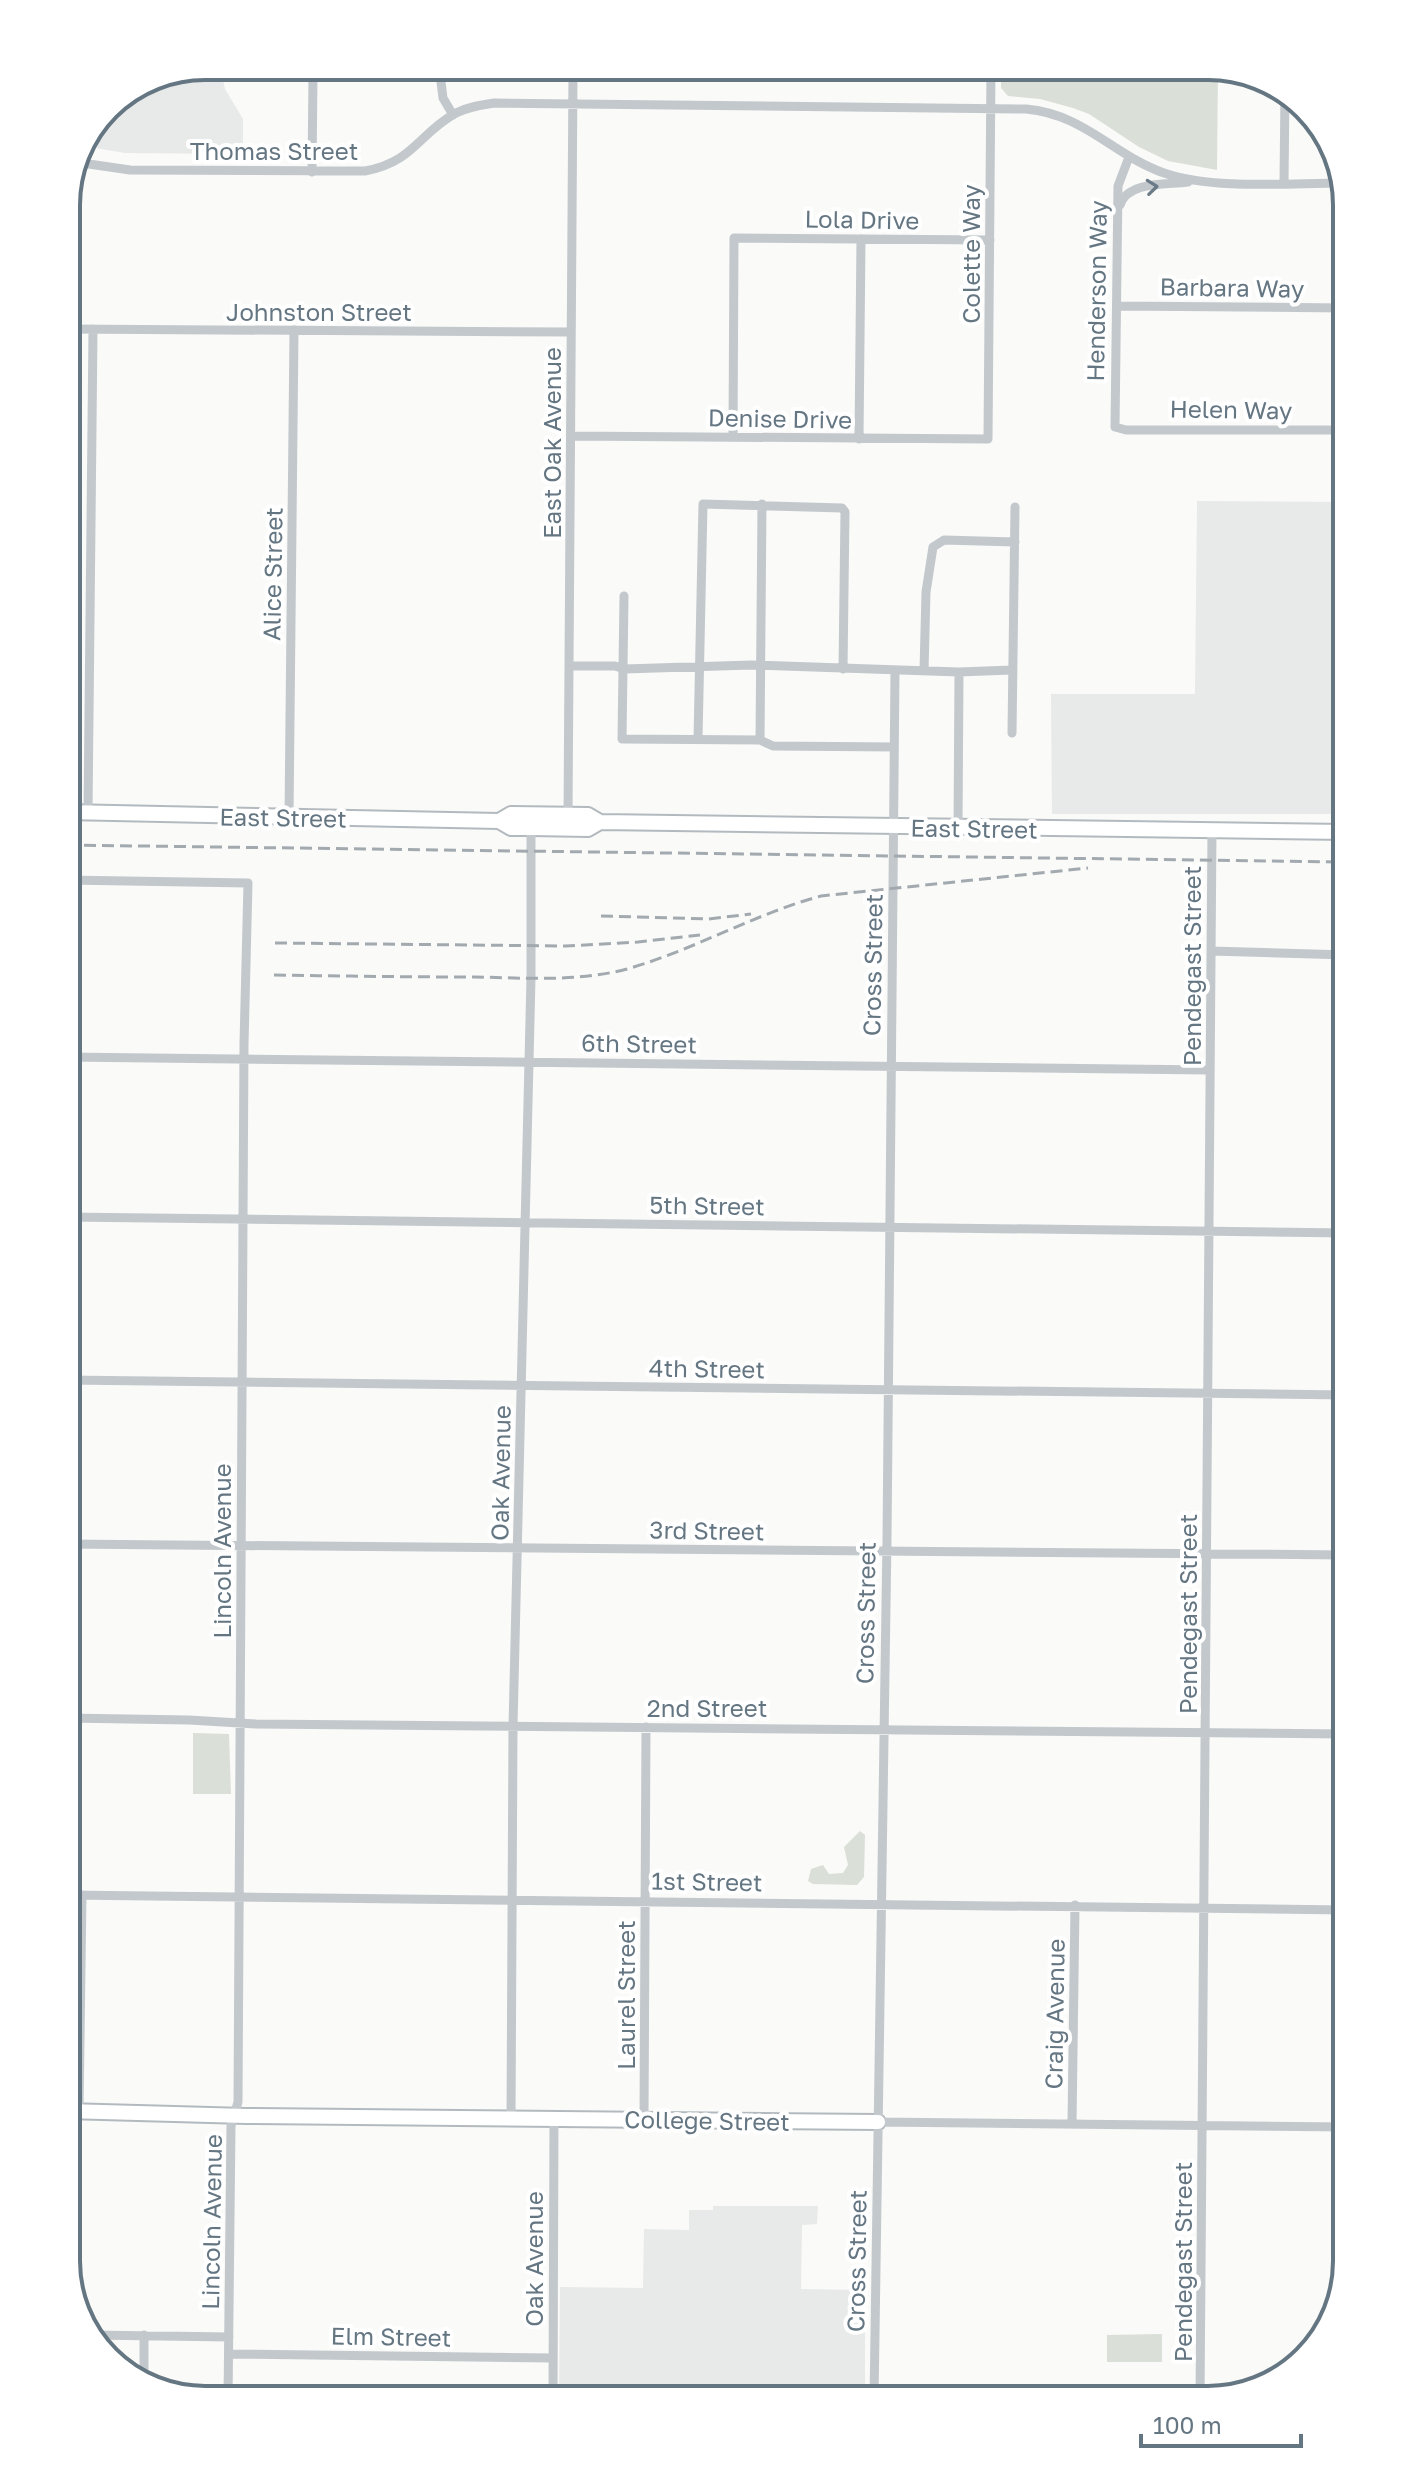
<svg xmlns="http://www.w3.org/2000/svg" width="1413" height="2466" viewBox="0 0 1413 2466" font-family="'Golos Text',sans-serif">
<rect width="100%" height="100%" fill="#fafaf8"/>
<path fill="#e8e9e9" d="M152 76H222L225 89 243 119V154L125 153 89 147 107 106Z
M1197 501 1347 502V814H1052L1051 694H1195Z
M713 2206H818L817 2224 802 2225 801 2289 865 2290V2400H559L560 2287 643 2288 644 2229 689 2230V2210H713Z"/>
<path fill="#dadfd7" d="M1218 67 1217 170 1168 161 1139 147 1089 114 1073 108 1040 99 1008 96 1001 88V68Z
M193 1733 229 1734 231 1794H193Z
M860 1831 865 1835 864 1877 857 1885 813 1884 808 1881 811 1869 823 1865 829 1874 843 1873 848 1865 844 1847Z
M1162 2334V2362H1107V2335Z"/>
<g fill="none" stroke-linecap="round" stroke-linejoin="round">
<defs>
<path id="secondary" d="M66 812 499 821 511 814 588 815 600 822 1347 832
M499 821 511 828H531L588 829 600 822
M66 2111 246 2116 878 2122"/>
</defs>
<use href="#secondary" stroke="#b3babf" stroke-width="18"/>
<path stroke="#c3c8cc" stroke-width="9" d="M440 74 443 98 453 115
M1129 157 1118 186 1115 427 1126 430H1347
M82 163 130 170 365 171C414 162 419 133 456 113 468 107 481 105 494 103L1026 109C1084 114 1113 155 1164 173 1214 190 1288 183 1342 183
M312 172 313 75
M1284 183 1285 90
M1120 205C1128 181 1166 185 1188 182
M1117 306 1347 308
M66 329 571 332
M571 436 988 439 991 68
M733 437 734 238 990 240
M859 439 861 239
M624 596 622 739 760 740 773 746 894 747
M569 666H615L624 669 751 665 959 672 1012 670
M924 671 926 592 933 547 944 540 1015 542
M1012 733 1015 507
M698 739 703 504 842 508 845 512 843 669
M760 740 762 504
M88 813 93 329
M568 815 573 72
M289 817 294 330
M958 828 959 672
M66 880 248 883 244 1044 238 2102 231 2126 228 2400
M1211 951 1347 955
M66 1057 1210 1070
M66 1217 1347 1233
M66 1380 1347 1395
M66 1544 1347 1555
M66 1718 189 1720 256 1724 1347 1734
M66 1895 1347 1910
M79 2111 82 1895
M511 2118 513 1726 531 978V828
M644 2119 646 1727
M878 2122 1347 2127
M1072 2124 1075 1905
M91 2335 229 2337
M144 2335V2382
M229 2354 553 2358
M553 2400 554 2118
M874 2400 887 1539 895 670
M1200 2400 1212 829"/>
<use href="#secondary" stroke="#fff" stroke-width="14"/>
<path stroke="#a2aab0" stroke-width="3" stroke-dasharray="12 6" stroke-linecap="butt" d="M66 845 1347 862
M601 916 708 919 751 914
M275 943 566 946 638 942 700 935
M274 975C341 976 408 977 475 977 525 978 578 982 627 969 694 950 754 914 821 896L1088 868"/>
</g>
<defs><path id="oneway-chevron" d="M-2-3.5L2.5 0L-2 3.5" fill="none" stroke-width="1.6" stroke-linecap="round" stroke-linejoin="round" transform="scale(2)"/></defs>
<use stroke="#6a7a87" href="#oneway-chevron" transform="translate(1152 187) rotate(-6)"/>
<g text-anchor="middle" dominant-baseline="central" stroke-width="8" stroke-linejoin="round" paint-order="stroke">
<g font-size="24" fill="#657683" stroke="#fff">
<text x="274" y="150">Thomas Street</text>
<text transform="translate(862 219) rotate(1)">Lola Drive</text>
<text transform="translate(970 254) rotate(-90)">Colette Way</text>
<text transform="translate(1232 287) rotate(1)">Barbara Way</text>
<text transform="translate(1096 291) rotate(-89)">Henderson Way</text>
<text x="319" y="311">Johnston Street</text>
<text transform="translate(1231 409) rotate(1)">Helen Way</text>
<text transform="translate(780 418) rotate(1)">Denise Drive</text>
<text transform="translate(551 443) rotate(-90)">East Oak Avenue</text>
<text transform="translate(272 574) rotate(-89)">Alice Street</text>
<text transform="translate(283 817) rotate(1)">East Street</text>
<text transform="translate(974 828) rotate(1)">East Street</text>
<text transform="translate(872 965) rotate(-89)">Cross Street</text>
<text transform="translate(1191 966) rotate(-90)">Pendegast Street</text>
<text transform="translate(639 1043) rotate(1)">6th Street</text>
<text transform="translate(707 1205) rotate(1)">5th Street</text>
<text transform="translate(707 1368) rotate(1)">4th Street</text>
<text transform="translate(500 1473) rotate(-89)">Oak Avenue</text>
<text transform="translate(707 1530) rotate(1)">3rd Street</text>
<text transform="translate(221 1551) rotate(-90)">Lincoln Avenue</text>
<text transform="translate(865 1613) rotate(-89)">Cross Street</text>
<text transform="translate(1187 1614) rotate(-90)">Pendegast Street</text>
<text x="707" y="1707">2nd Street</text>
<text transform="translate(707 1881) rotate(1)">1st Street</text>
<text transform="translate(625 1995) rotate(-90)">Laurel Street</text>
<text transform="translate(1054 2014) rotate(-89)">Craig Avenue</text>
<text transform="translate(707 2120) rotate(1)">College Street</text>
<text transform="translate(211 2222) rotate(-89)">Lincoln Avenue</text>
<text transform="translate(533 2259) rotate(-90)">Oak Avenue</text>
<text transform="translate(856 2261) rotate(-89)">Cross Street</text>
<text transform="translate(1182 2262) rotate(-90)">Pendegast Street</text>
<text transform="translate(391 2336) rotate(1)">Elm Street</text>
</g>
</g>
<path d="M0 0H1413V2466H0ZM205 80H1208A125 125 0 0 1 1333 205V2261A125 125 0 0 1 1208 2386H205A125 125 0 0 1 80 2261V205A125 125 0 0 1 205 80Z" fill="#fff" fill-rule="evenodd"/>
<path fill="none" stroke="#657683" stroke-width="4" d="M205 80H1208A125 125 0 0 1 1333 205V2261A125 125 0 0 1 1208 2386H205A125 125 0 0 1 80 2261V205A125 125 0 0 1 205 80Z"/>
<path d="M1141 2434v12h160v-12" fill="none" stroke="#657683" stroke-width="4"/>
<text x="1153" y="2434" font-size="24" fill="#657683" stroke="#ffffff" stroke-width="6" paint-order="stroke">100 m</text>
</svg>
